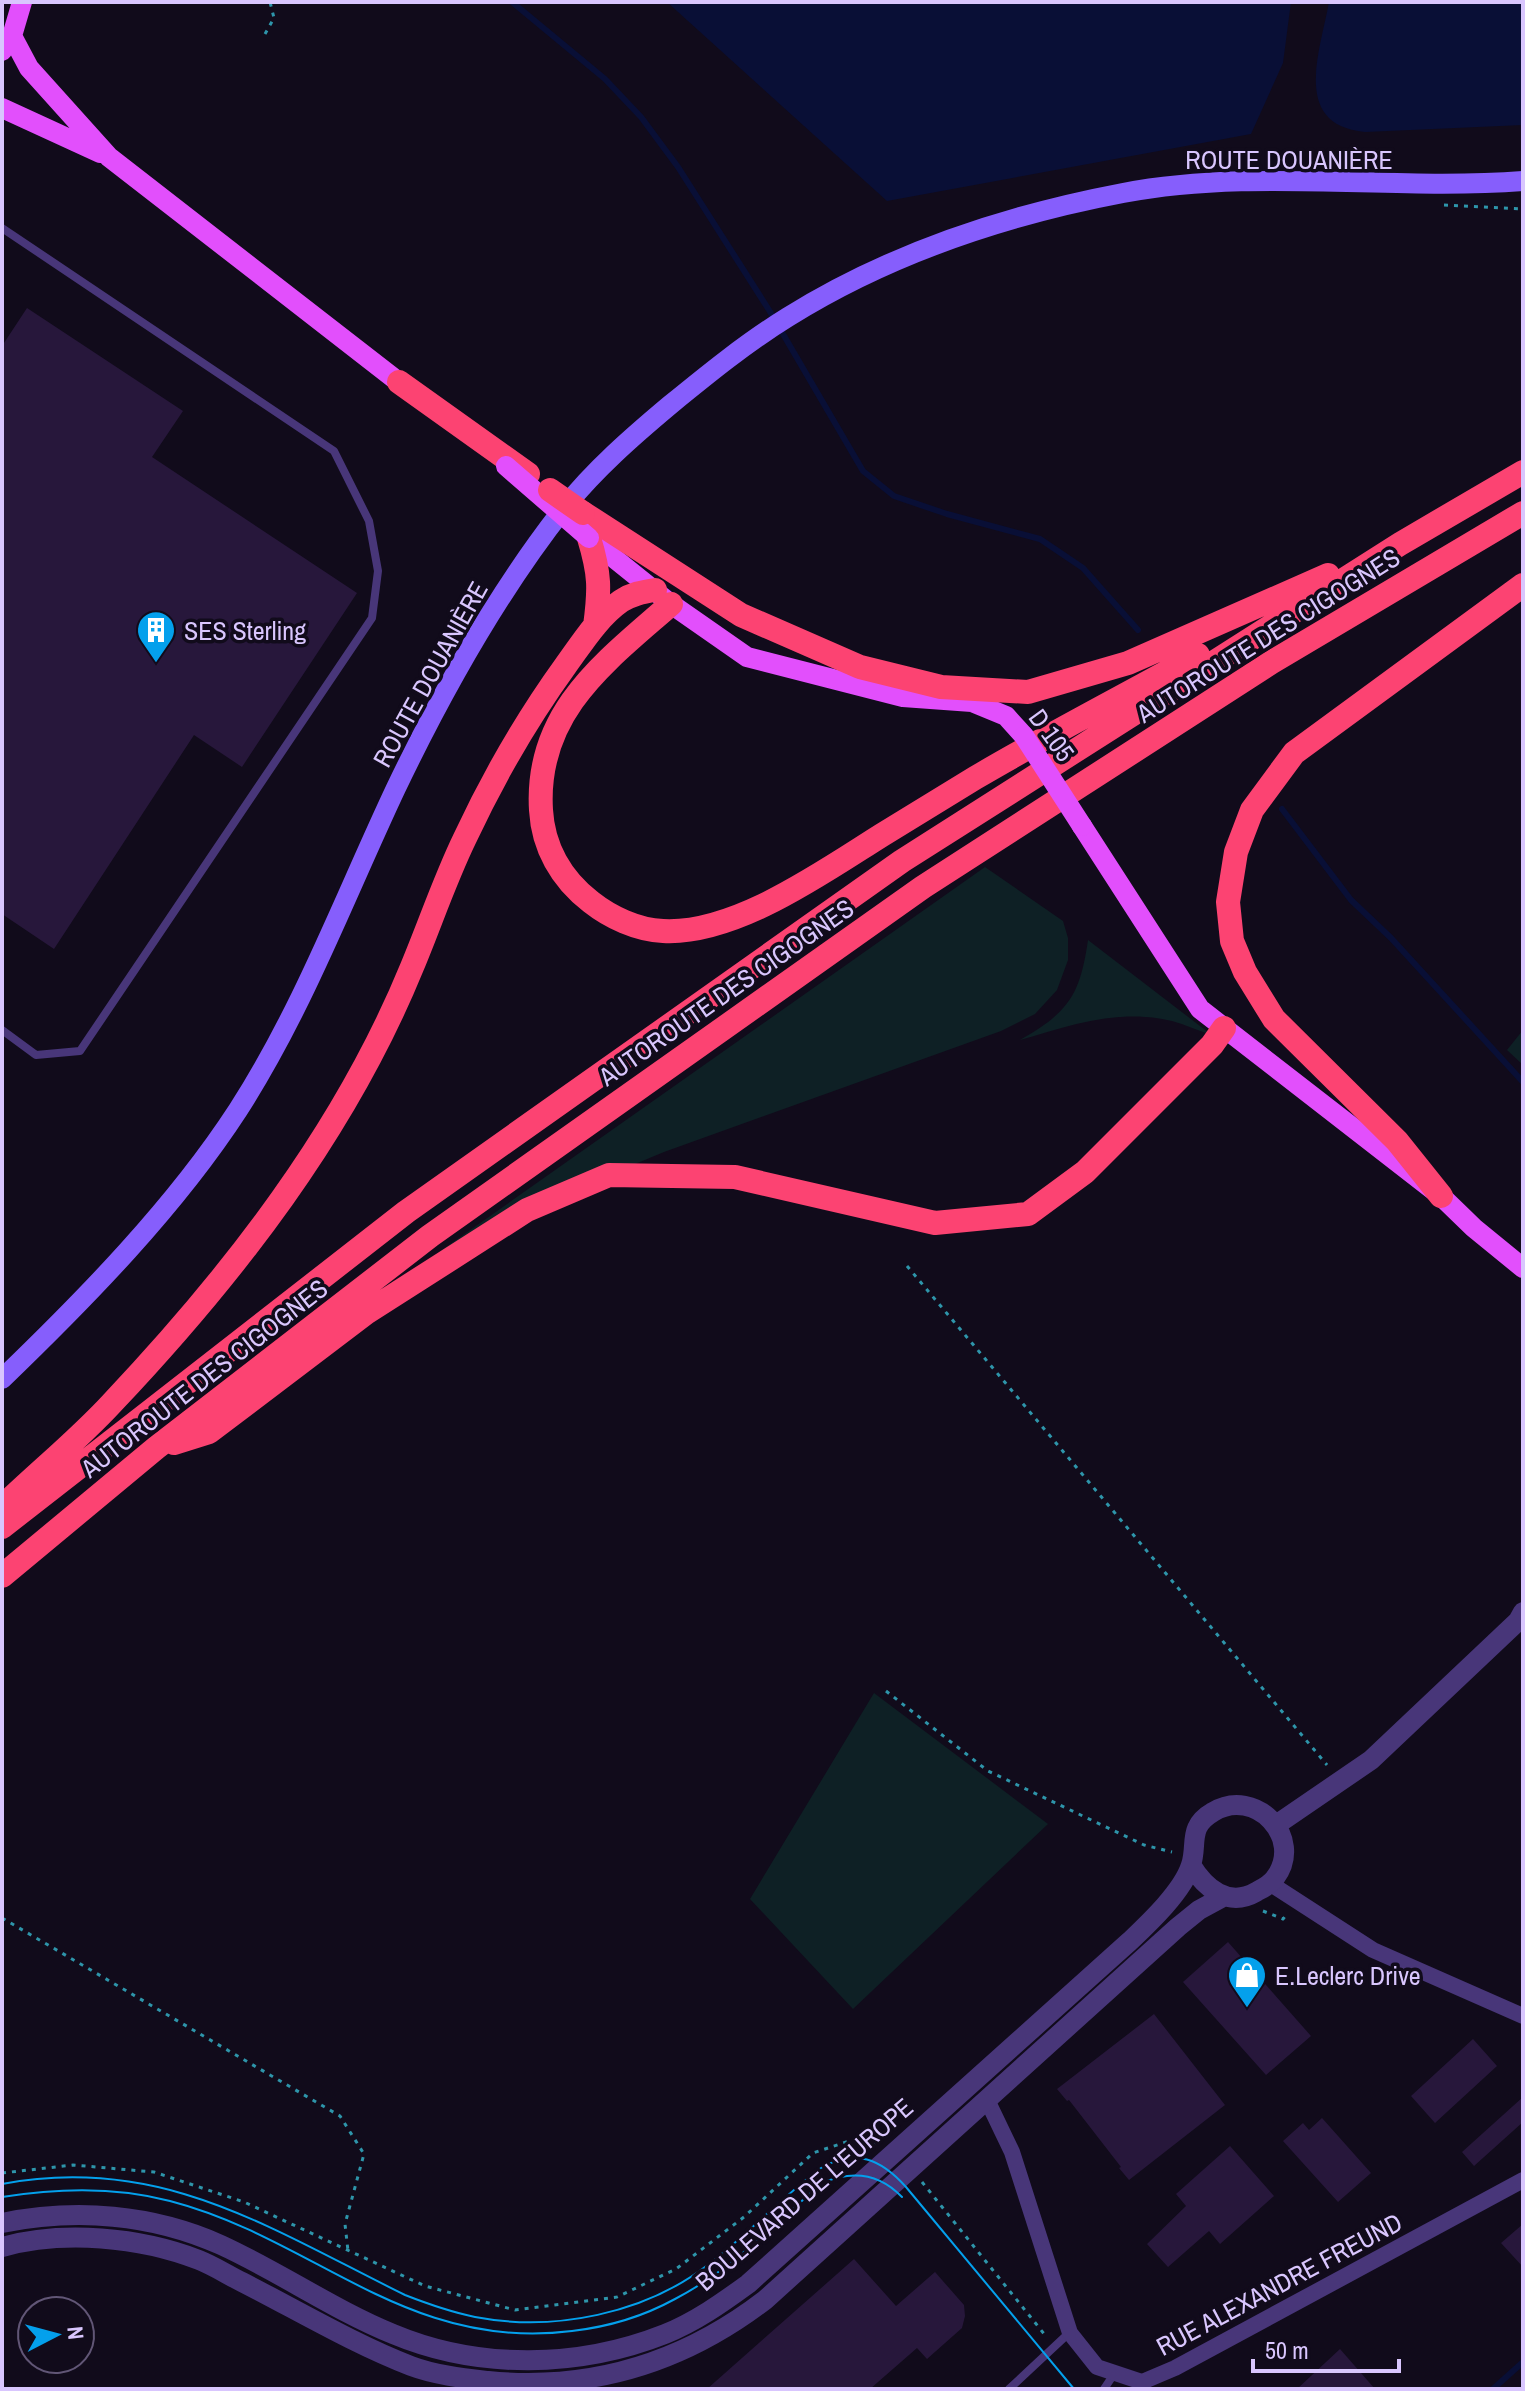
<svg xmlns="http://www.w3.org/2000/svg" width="1525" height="2391" viewBox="0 0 1525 2391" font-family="'Archivo Narrow',sans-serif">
<rect width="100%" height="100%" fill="#110b1b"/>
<path fill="#0e2025" d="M985 867 1063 921 1068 938V960L1057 990 1035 1014 1001 1031 664 1152 539 1204 443 1256 439 1252Z
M1088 940 1213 1036C1200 1031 1186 1025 1172 1021 1120 1008 1070 1025 1020 1040 1069 1012 1080 995 1088 940Z
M1523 1030V1065L1507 1050Z
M874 1693 1048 1824 853 2009 750 1899Z"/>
<path fill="#090f36" d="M667 2H1291L1283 63 1251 134 887 201Z
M1329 2H1523V125L1365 132C1291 125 1320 52 1329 2Z"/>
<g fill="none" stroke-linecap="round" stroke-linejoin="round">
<path stroke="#090f36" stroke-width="6" d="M512 2 605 79 641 117 678 167 769 310 863 471 894 496 947 514 1040 539 1083 568 1138 630
M1282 809 1351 900 1391 938 1523 1082
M1493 2389 1523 2362"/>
</g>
<path fill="#27173b" d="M27 308 183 411 152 457 357 593 242 767 194 735 54 949 2 914V346Z
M1228 1942 1311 2036 1266 2075 1183 1982Z
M1154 2014 1225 2105 1129 2180 1119 2168 1121 2167 1069 2100 1067 2101 1057 2089Z
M1473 2039 1497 2066 1435 2123 1411 2096Z
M1523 2097V2122L1474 2166 1462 2152Z
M1322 2118 1371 2173 1338 2202 1283 2141 1303 2123 1309 2130Z
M1230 2146 1274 2196 1220 2244 1209 2231 1168 2267 1147 2244 1186 2206 1176 2194Z
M1523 2224V2267L1501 2243Z
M854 2259 896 2306 935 2272 964 2305 965 2316 962 2328 927 2359 917 2348 870 2389H707Z
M1340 2349 1375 2389H1297Z"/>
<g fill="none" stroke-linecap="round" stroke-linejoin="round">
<path stroke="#2e95aa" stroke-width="3" stroke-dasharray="4 6" stroke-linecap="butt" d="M265 34 274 18 270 2
M1444 205 1523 209
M907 1266 1327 1765
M886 1691 988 1771 1144 1845 1172 1852
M1263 1911 1283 1919 1287 1914
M2 1918 340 2116 364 2154 345 2224 348 2251
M2 2173 73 2165 154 2172 244 2202 425 2286 515 2310 617 2297 676 2269 744 2217 813 2153 849 2141 869 2140 877 2143
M922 2182 1045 2335"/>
<path stroke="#483679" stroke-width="8" d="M2 228 334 451 369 521 378 571 372 618 80 1051 36 1055 2 1030
M1009 2389 1069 2333
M1104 2389 1114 2374"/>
<path stroke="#483679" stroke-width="16" d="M1271 1884 1373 1950 1523 2016
M988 2102 1012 2152 1070 2333 1097 2367 1142 2382 1175 2368 1523 2180"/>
<path stroke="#483679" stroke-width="20" d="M1276 1825 1371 1760 1518 1621 1523 1612
M2 2223C76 2208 152 2214 221 2245 280 2272 334 2310 393 2334 479 2370 579 2368 665 2334 695 2322 722 2303 748 2284L1130 1941C1149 1923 1183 1891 1191 1865 1198 1844 1187 1827 1213 1812 1255 1786 1305 1838 1275 1878 1270 1885 1263 1888 1256 1892 1228 1908 1205 1888 1191 1865
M2 2247C63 2230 140 2237 199 2260 214 2266 228 2275 242 2282 297 2310 354 2344 411 2366 435 2375 462 2378 488 2381 591 2391 683 2363 765 2300L1178 1927 1199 1910 1223 1897"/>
<path stroke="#865efc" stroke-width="20" d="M2 1379C86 1298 175 1207 238 1110 303 1009 345 896 396 788 443 690 497 593 564 508 594 470 633 436 670 405 708 374 746 343 788 317 889 254 1007 215 1123 193 1255 168 1390 191 1523 181"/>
<path stroke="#e24ffc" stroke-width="20" d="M12 36 29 68 109 157 409 390
M2 51 12 36 22 2
M2 108 100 153
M589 538 671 604 747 657 903 697 972 702 1006 716 1024 736
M1082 826 1200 1009 1441 1196 1474 1228 1523 1268"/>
<path stroke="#fc4372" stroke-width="24" d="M399 382 528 474
M583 513 741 615 860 667 941 687 1028 692 1128 663 1328 575
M589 538C600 574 600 589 595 626
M671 604C605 662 535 712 541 810 543 847 561 879 591 902 610 917 637 930 663 931 735 935 823 872 882 835 913 816 944 797 975 778 1048 735 1124 696 1198 655
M1441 1196 1397 1141 1274 1019 1245 972 1232 941 1228 902 1236 852 1252 810 1294 753 1523 585
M174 1443 209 1432 366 1313 527 1210 609 1175 735 1177 935 1223 1028 1214 1085 1172 1212 1045 1224 1028
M2 1507C38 1472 78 1440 112 1403 233 1275 345 1131 412 967 430 924 445 879 465 838 493 778 527 719 566 665 582 643 598 617 621 601 632 594 642 592 655 590
M2 1527 406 1212 902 861 1400 544 1523 472
M2 1576 156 1448 430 1236 923 887 1272 662 1523 513"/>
<path stroke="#04a0ec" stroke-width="2" d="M2 2184C160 2154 269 2228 405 2295 428 2304 451 2312 475 2317 554 2332 645 2314 709 2264 748 2234 781 2198 821 2168 855 2148 881 2159 906 2187L1074 2389
M2 2197C58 2188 114 2186 170 2201 316 2239 406 2352 572 2331 607 2327 644 2316 675 2299 731 2270 775 2224 822 2183 852 2170 879 2173 902 2197"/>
<path stroke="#e24ffc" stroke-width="20" d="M506 466 589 538
M1024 736 1082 826"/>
<path stroke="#fc4372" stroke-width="24" d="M550 490 583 513"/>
</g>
<defs>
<symbol id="building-pin" viewBox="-11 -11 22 30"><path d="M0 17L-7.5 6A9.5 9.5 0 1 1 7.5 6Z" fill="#04a0ec" stroke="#110b1b"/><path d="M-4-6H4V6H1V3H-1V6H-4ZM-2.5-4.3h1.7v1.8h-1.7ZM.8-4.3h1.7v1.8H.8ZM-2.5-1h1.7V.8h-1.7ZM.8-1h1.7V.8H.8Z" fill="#fff"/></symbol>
<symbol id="shop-pin" viewBox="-11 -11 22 30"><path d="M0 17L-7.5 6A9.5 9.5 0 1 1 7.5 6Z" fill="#04a0ec" stroke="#110b1b"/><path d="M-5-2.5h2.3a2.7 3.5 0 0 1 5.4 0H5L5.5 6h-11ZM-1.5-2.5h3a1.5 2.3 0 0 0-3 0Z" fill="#fff"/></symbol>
</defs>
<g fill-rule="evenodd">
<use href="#building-pin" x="134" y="608" width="44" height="60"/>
<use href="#shop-pin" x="1225" y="1953" width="44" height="60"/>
</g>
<g text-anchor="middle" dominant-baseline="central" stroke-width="7" stroke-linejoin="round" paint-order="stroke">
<g font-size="26" fill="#d9c6fe" stroke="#110b1b">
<text x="1289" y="159">ROUTE DOUANIÈRE</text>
<text transform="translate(1268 635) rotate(-32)">AUTOROUTE DES CIGOGNES</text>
<text transform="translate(430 674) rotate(-61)">ROUTE DOUANIÈRE</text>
<text transform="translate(1052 735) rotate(54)">D 105</text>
<text transform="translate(726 992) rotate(-35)">AUTOROUTE DES CIGOGNES</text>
<text transform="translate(204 1378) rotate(-38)">AUTOROUTE DES CIGOGNES</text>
<text transform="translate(804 2194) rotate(-41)">BOULEVARD DE L'EUROPE</text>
<text transform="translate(1279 2284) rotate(-28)">RUE ALEXANDRE FREUND</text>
</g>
<g font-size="26" fill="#d9c6fe" stroke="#110b1b" text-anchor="start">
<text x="184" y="630">SES Sterling</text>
<text x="1275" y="1975">E.Leclerc Drive</text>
</g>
</g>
<rect width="1525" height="2391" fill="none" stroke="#d9c6fe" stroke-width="8"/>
<g transform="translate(56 2335) rotate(84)"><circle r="38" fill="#110b1b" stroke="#615676" stroke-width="2"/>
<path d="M0-6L14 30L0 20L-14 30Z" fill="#04a0ec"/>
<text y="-12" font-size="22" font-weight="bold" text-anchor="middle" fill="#d9c6fe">N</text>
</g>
<path d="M1253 2359v12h146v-12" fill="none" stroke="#d9c6fe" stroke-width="4"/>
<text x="1265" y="2359" font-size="24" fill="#d9c6fe" stroke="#110b1b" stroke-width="6" paint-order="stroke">50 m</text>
</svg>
